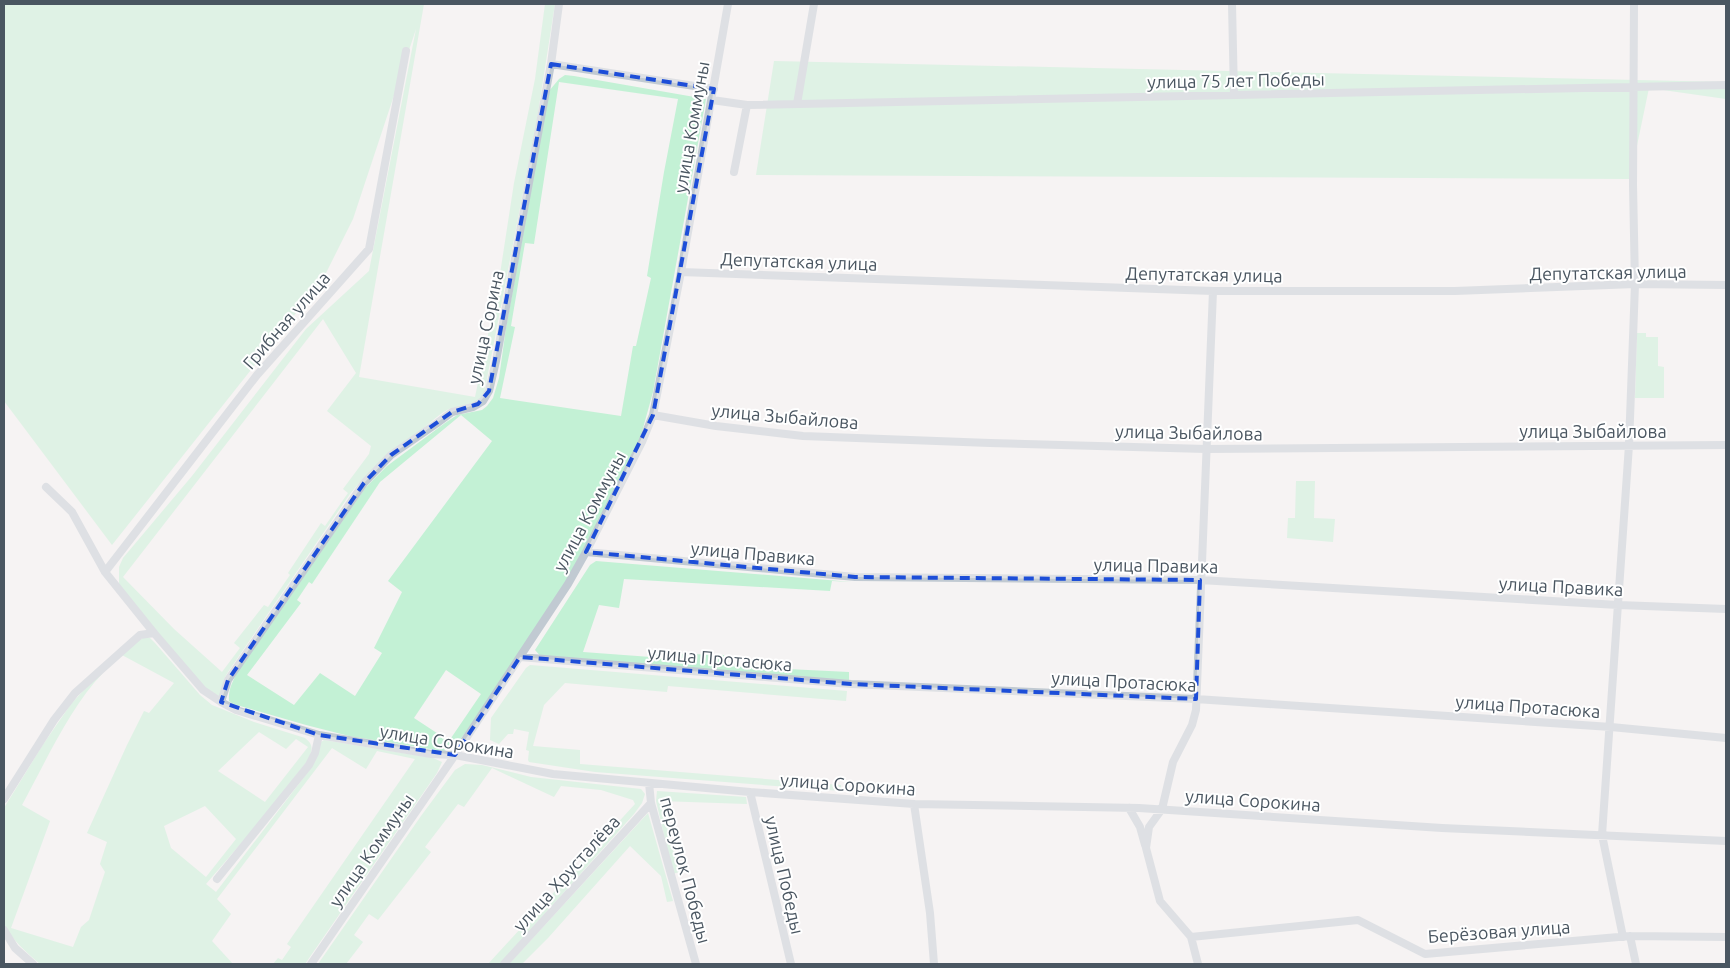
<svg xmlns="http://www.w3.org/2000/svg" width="1730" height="968" viewBox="0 0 1730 968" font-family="Ubuntu,sans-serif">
<rect width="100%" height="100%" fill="#f5f3f3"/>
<path fill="#c3f1d5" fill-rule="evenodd" d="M4 4H424L359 377 475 397 498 287 514 183 535 79 545 4H555L536 125 484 394C474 411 461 403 447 410 438 415 430 423 422 429 394 450 373 466 350 494L228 672 224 679 220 697 201 685 119 586V567L123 558 192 476 306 329 369 271 416 29 353 219 323 279 112 545 4 401ZM323 319 356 373 327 411 371 446 369 454 343 489 348 493 325 526 321 523 288 573 290 575 268 607 264 605 234 643 240 648 222 672 174 629 123 577Z
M774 61 1726 82V99L1649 88 1630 179 756 175Z
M565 75 574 76 706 99 653 392 640 439C608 503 576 567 538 628 514 668 484 706 457 744L450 749 443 751 349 736 306 725 233 704 229 701C228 689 233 681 238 671L366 487 387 466 445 423 457 415 482 410 487 406 493 398 499 378 506 328 549 91 559 79ZM559 82 678 99 664 172 647 276 651 278 636 346H633L621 416 500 398 515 327 511 326 525 243 534 244ZM461 415 492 441 388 581 402 592 374 648 382 653 355 696 320 673 294 705 247 675 301 603 297 600 309 582 312 584 380 482ZM446 670 481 694 449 741 414 718Z
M1637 333H1646V337H1658V366L1664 367V398H1635Z
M1296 481H1315L1314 518 1335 519 1333 542 1287 538 1288 518H1295Z
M596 561 852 582 832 581 830 591 624 579 619 608 599 605 583 652 651 657 652 653 724 655V666L849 672V680L693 671 542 658 535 650 590 565Z
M145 637 150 638 155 643 200 695 212 705 254 722 305 738C314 745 312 749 309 759L262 819 206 884 216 892 311 768 321 742 324 740 433 758 442 762 437 773 305 964H273L278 958 282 960 291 947 287 944 415 759 377 751 366 769 332 748 217 899 231 914 212 941 233 964H40C26 952 12 940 4 924V808L42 746 71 704 92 681 103 673C70 707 45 763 22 805L50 821 11 928 73 947 81 927 89 920 105 872 100 864 107 842 87 833 127 745 144 711 149 713 174 683 122 655 139 640ZM259 732 286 749 296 739 308 747 265 802 218 771ZM205 806 236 839 206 877 171 848 164 826Z
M530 665 847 691 846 701 668 686 667 692 565 683 544 705 533 746 580 750V764L841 785V791L595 772 529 762 528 760 529 751 526 750 529 732 514 729 513 734H508L499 744 490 740 491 718 526 668Z
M465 764 482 765 531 777 641 789 645 794 642 803 634 814 500 964H488L635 804 633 800 601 790 561 786 554 797 492 768 464 807 458 804 425 847 431 852 378 920 369 914 354 935 363 942 346 964H318L421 816 455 770Z
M657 791 746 797 747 804 660 801 679 872 673 874 656 801Z
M648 813 673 901 667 902 661 876 630 846 548 938 522 964H509Z"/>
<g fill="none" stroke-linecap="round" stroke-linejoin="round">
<path stroke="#c1cad2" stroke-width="8" d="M1232 4 1234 95
M551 64 714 89
M712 100 747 105 734 172
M797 104 814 4
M747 105 1726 85
M681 272 1213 291H1455L1635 284 1726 285
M653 415 716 426 803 436 990 443 1206 449 1726 445
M46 487 72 512 105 572 154 633 203 690 221 702 236 710 319 735 431 754 455 755 553 774 750 792 914 804 1139 808 1442 828 1726 841
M586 552 855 577 1200 580 1618 605 1726 609
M105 572 257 375 369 249 406 51
M520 657 851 684 1196 699 1611 727 1726 738
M221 702 228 680 364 483 391 455 436 424 452 412 473 407 483 401 489 391 496 361 551 64 559 4
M649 783 651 803 696 964
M750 792 791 964
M4 799 54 720 75 693 140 635 154 633
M914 804 930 913 934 964
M1129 808 1140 827 1145 845
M217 879 309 765 315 753 319 735
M4 930 15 948 33 964
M1630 936 1636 964
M1191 937 1160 901 1146 848 1149 827 1162 809 1173 762 1192 725 1196 710 1213 291
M1623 937 1602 835 1629 445 1635 284 1633 185 1634 4
M311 964 455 755 568 584 586 552 642 442 653 415 681 272 728 4
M504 964 651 803
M1198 964 1191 937 1358 920 1425 954 1630 936 1726 937"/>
</g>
<path d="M0 0H1730V968H0ZM551 64 714 89 653 415 586 552 855 577 1200 580 1196 699 851 684 520 657 455 755 319 735 221 702 228 680 364 483 391 455 452 412 478 404 489 391Z" fill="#f5f3f3" fill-opacity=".55" fill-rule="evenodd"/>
<path fill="none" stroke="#1d4ed8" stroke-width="4" stroke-dasharray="10 6" stroke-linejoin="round" d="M551 64 714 89 653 415 586 552 855 577 1200 580 1196 699 851 684 520 657 455 755 319 735 221 702 228 680 364 483 391 455 452 412 478 404 489 391Z"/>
<g text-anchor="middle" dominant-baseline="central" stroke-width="4" stroke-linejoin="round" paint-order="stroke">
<g font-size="18" fill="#4a5661" stroke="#fff">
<text transform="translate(1236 80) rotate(-1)">улица 75 лет Победы</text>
<text transform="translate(691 127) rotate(-80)">улица Коммуны</text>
<text transform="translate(799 261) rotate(2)">Депутатская улица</text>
<text transform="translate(1608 272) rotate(-1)">Депутатская улица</text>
<text transform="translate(1204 274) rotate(1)">Депутатская улица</text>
<text transform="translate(286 320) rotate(-49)">Грибная улица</text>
<text transform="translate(485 327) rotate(-78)">улица Сорина</text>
<text transform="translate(785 416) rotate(5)">улица Зыбайлова</text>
<text x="1593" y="431">улица Зыбайлова</text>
<text transform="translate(1189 432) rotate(1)">улица Зыбайлова</text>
<text transform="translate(589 511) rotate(-62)">улица Коммуны</text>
<text transform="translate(753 553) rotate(5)">улица Правика</text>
<text transform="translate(1156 565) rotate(1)">улица Правика</text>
<text transform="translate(1561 586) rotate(3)">улица Правика</text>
<text transform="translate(720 658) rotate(5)">улица Протасюка</text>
<text transform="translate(1124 681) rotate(3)">улица Протасюка</text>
<text transform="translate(1528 706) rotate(4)">улица Протасюка</text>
<text transform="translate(447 741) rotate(9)">улица Сорокина</text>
<text transform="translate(848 784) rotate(4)">улица Сорокина</text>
<text transform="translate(1253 800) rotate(4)">улица Сорокина</text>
<text transform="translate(371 850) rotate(-55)">улица Коммуны</text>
<text transform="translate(686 870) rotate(75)">переулок Победы</text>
<text transform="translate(566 873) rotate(-48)">улица Хрусталёва</text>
<text transform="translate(785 875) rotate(77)">улица Победы</text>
<text transform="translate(1499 931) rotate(-4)">Берёзовая улица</text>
</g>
</g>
<rect width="1730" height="968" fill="none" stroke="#4a5661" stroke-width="10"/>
</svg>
